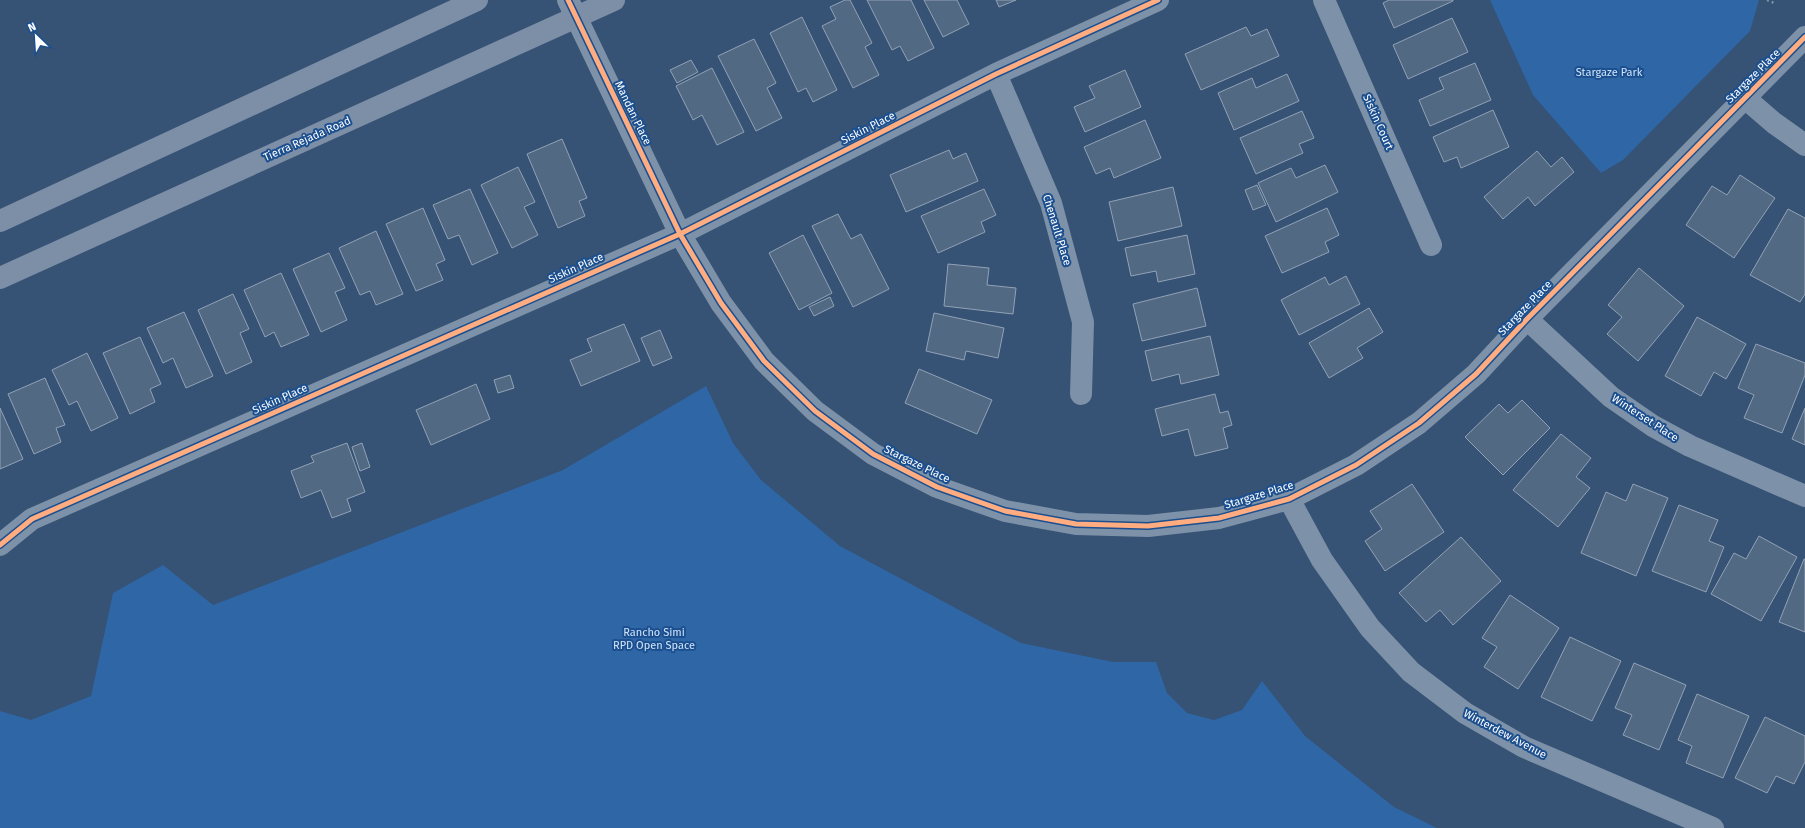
<svg xmlns="http://www.w3.org/2000/svg" width="1805" height="828" viewBox="0 0 1805 828" font-family="'Fira Sans',sans-serif">
<rect width="100%" height="100%" fill="#365274"/>
<path fill="#2f66a5" d="M1490 0H1759L1750 31 1623 160 1601 173 1533 95Z
M706 386 733 443 761 480 840 546 1021 643 1113 662H1156L1167 693 1187 713 1214 720 1242 710 1262 681 1305 736 1394 807 1437 828H0V711L31 720 91 696 113 593 163 565 213 605 563 470Z"/>
<path fill="#526984" stroke="#92a2b6" d="M845 0H850L872 43 865 47 879 75 853 88 822 26 836 19 830 7Z
M867 0H911L934 48 908 61 900 46 892 50Z
M924 0H957L969 24 943 37Z
M996 0H1016L999 7Z
M1389 0H1453V1L1394 28 1383 3Z
M802 17 837 90 813 102 806 88 798 92 770 33Z
M1452 18 1468 52 1408 79 1393 45Z
M1246 27 1251 36 1267 29 1279 56 1201 90 1185 54Z
M754 39 776 83 767 88 782 118 756 131 718 56Z
M691 60 698 72 677 83 670 70Z
M1475 63 1491 100 1430 126 1419 100 1444 89 1439 78Z
M712 68 744 132 717 145 702 115 693 120 676 86Z
M1125 70 1141 107 1085 132 1074 107 1095 98 1089 86Z
M1287 74 1299 101 1234 130 1218 93 1252 78 1256 88Z
M1493 110 1509 147 1461 168 1457 157 1444 162 1433 137Z
M1302 111 1314 138 1299 144 1303 153 1256 174 1240 138Z
M1145 120 1161 158 1114 178 1110 168 1096 174 1084 147Z
M562 139 587 198 579 201 585 216 558 228 527 154Z
M949 150 953 159 966 153 978 181 906 212 890 175Z
M1537 151 1551 167 1562 157 1574 172 1535 206 1528 197 1503 219 1484 197Z
M1325 165 1338 192 1276 222 1258 183 1291 168 1296 178Z
M518 167 535 202 524 207 538 235 512 248 481 185Z
M1740 175 1775 198 1734 258 1686 225 1712 186 1727 195Z
M1257 185 1266 205 1253 210 1245 190Z
M1173 187 1182 226 1118 241 1109 202Z
M470 189 498 253 472 265 459 235 448 239 433 205Z
M984 189 996 215 981 222 985 232 938 253 921 216Z
M423 208 445 260 436 264 443 280 416 291 386 224Z
M1327 208 1339 235 1325 242 1329 252 1282 273 1265 236Z
M1788 209 1805 218V294L1800 302 1750 275Z
M838 214 851 239 861 234 889 289 853 307 812 226Z
M376 231 403 294 376 305 370 291 360 295 339 248Z
M803 235 832 293 799 310 769 253Z
M1187 235 1195 274 1158 282 1156 271 1131 276 1125 248Z
M329 253 345 288 335 292 347 320 321 332 293 269Z
M948 264 989 268 987 285 1016 288 1013 314 944 306Z
M1639 268 1684 306 1638 361 1607 334 1622 317 1608 305Z
M281 273 309 335 281 347 274 332 265 337 244 290Z
M1346 276 1360 304 1299 335 1281 300 1325 277 1329 285Z
M1197 288 1206 326 1142 341 1133 304Z
M233 294 249 329 240 333 252 362 226 374 198 310Z
M830 297 834 306 814 316 809 307Z
M1369 308 1383 332 1357 348 1363 358 1329 378 1309 343Z
M184 312 213 376 186 388 173 358 163 363 147 328Z
M934 313 1004 328 998 358 966 351 964 360 926 351Z
M1697 317 1746 344 1726 379 1714 372 1701 396 1665 376Z
M624 324 640 361 581 386 570 360 592 351 587 339Z
M660 330 672 358 653 366 641 338Z
M1210 336 1219 375 1181 384 1179 374 1152 381 1145 351Z
M140 337 161 384 150 389 155 402 130 414 103 353Z
M1756 344 1805 363V375L1782 433 1744 418 1754 395 1738 388Z
M87 353 118 418 91 431 77 401 69 405 52 370Z
M919 369 992 400 977 434 905 403Z
M510 375 514 388 498 393 494 380Z
M45 378 65 425 56 428 61 442 34 454 8 394Z
M476 384 490 419 431 445 416 410Z
M1215 394 1220 413 1228 411 1232 425 1223 428 1228 448 1195 456 1188 429 1162 436 1155 409Z
M1522 400 1550 428 1503 475 1465 437 1499 404 1508 413Z
M0 408 23 459 0 469Z
M1805 408V445L1792 439Z
M1561 434 1591 458 1576 477 1590 488 1558 527 1513 490Z
M347 443 365 492 347 499 351 511 332 518 321 490 301 498 291 471 314 462 311 456Z
M362 443 370 467 360 471 352 447Z
M1412 484 1444 532 1385 571 1365 541 1382 529 1370 511Z
M1633 484 1668 498 1636 576 1581 553 1606 492 1626 501Z
M1679 505 1718 520 1709 541 1724 547 1706 592 1652 571Z
M1759 536 1797 557 1761 621 1711 594 1734 553 1746 559Z
M1461 537 1501 581 1453 625 1440 610 1426 622 1399 593Z
M1804 559H1805V632L1779 622Z
M1510 595 1559 628 1518 689 1484 667 1497 647 1482 638Z
M1570 637 1621 661 1592 721 1541 697Z
M1634 663 1686 685 1659 750 1623 735 1632 715 1615 708Z
M1697 694 1749 716 1723 778 1686 763 1692 746 1678 740Z
M1765 717 1805 736V762L1794 784 1776 776 1767 793 1735 778Z"/>
<g fill="none" stroke-linecap="round" stroke-linejoin="round">
<path stroke="#7d92a8" stroke-width="2.5" stroke-dasharray="2 3" stroke-linecap="butt" d="M1767 0 1774 3"/>
<path stroke="#7d92a8" stroke-width="22" d="M568 0 680 234 721 303 764 361 815 411 873 454 937 487 1005 511 1076 524 1148 526 1219 518 1289 499 1356 465 1419 423 1476 374 1527 319 1805 37
M1324 0 1431 245
M996 74 1051 203 1083 322 1081 394
M1745 98 1774 123 1805 145
M1527 319 1611 397 1653 426 1690 446 1805 496
M1289 499 1322 560 1370 628 1411 672 1465 713 1524 747 1713 828
M0 545 32 519 680 234 996 74 1158 0"/>
<path stroke="#7d8ea7" stroke-width="22" d="M0 221 477 0
M0 278 614 0"/>
<defs>
<path id="cycleway" d="M568 0 680 234 721 303 764 361 815 411 873 454 937 487 1005 511 1076 524 1148 526 1219 518 1289 499 1356 465 1419 423 1476 374 1527 319 1805 37
M0 545 32 519 680 234 996 74 1158 0"/>
</defs>
<use href="#cycleway" stroke="#1b4f8f" stroke-width="8"/>
<use href="#cycleway" stroke="#ffac80" stroke-width="5"/>
</g>
<g text-anchor="middle" dominant-baseline="central" stroke-width="4" stroke-linejoin="round" paint-order="stroke">
<g font-size="11" fill="#cfe3fa" stroke="#1b4f8f">
<text x="1609" y="72">Stargaze Park</text>
<text x="654" y="632">Rancho Simi<tspan x="654" dy="13">RPD Open Space</tspan></text>
</g>
<g font-size="11" fill="#fff" stroke="#1b4f8f">
<text transform="translate(1753 76) rotate(-45)">Stargaze Place</text>
<text transform="translate(633 113) rotate(64)">Mandan Place</text>
<text transform="translate(1378 122) rotate(66)">Siskin Court</text>
<text transform="translate(868 128) rotate(-27)">Siskin Place</text>
<text transform="translate(307 139) rotate(-24)">Tierra Rejada Road</text>
<text transform="translate(1057 230) rotate(73)">Chenault Place</text>
<text transform="translate(576 268) rotate(-24)">Siskin Place</text>
<text transform="translate(1525 308) rotate(-46)">Stargaze Place</text>
<text transform="translate(280 399) rotate(-24)">Siskin Place</text>
<text transform="translate(1645 418) rotate(33)">Winterset Place</text>
<text transform="translate(917 464) rotate(26)">Stargaze Place</text>
<text transform="translate(1259 495) rotate(-17)">Stargaze Place</text>
<text transform="translate(1505 734) rotate(28)">Winterdew Avenue</text>
</g>
</g>
<g transform="translate(36 36) rotate(335)" stroke="#1b4f8f" stroke-width="3" paint-order="stroke">
<path d="M0-3L7 15L0 10L-7 15Z" fill="#ffffff"/>
<text y="-6" font-size="11" font-weight="bold" text-anchor="middle" fill="#ffffff">N</text>
</g>
</svg>
